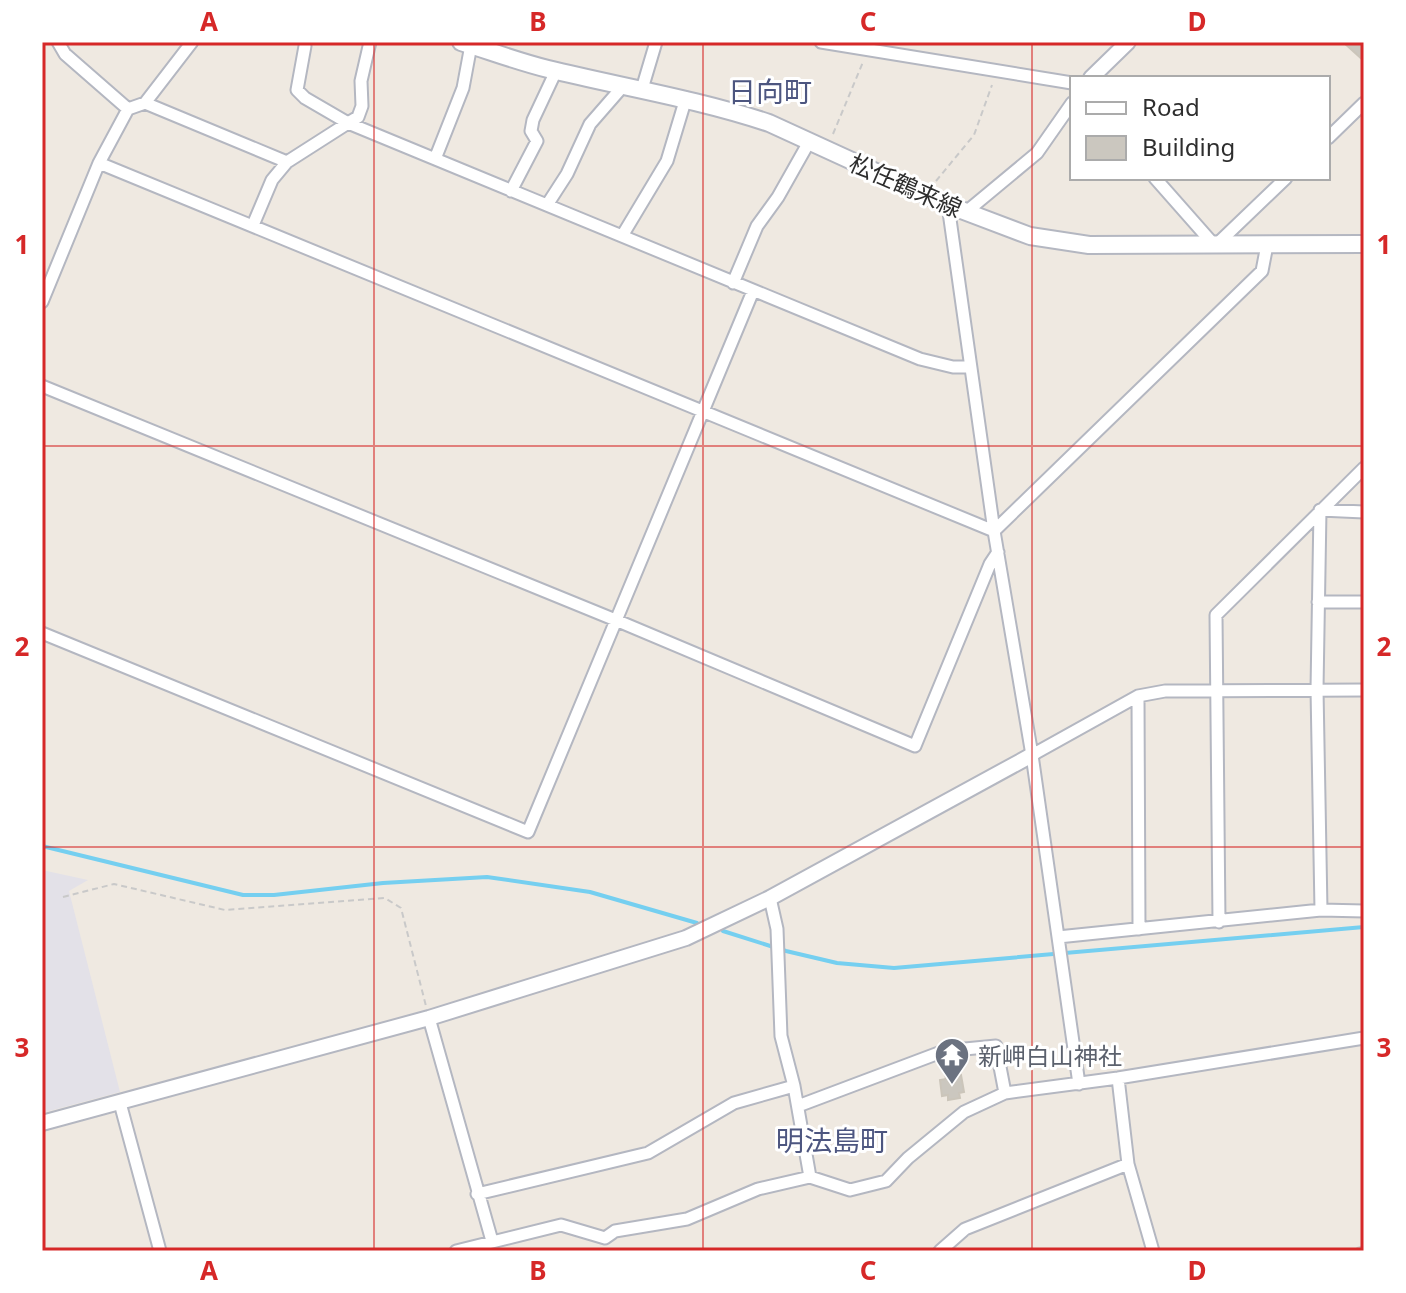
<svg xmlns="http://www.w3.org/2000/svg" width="1406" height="1293" viewBox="0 0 1406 1293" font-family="'Noto Sans','Noto Sans JP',sans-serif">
<rect width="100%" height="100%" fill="#efe9e1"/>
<path fill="#e3e1e8" d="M42 870 88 880 69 891 120 1092 42 1113Z"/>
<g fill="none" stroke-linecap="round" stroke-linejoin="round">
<path stroke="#75cff0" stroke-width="4" d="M42 846 243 895H274L383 883 487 877 590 892 697 923
M723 931 786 951 837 963 894 968 1364 927"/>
</g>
<path fill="#cbc7bf" stroke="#cbc5ba" stroke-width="2" d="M1343 42H1364V61Z
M955 1064 956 1076 961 1075 964 1092 959 1093 960 1098 948 1100V1095L942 1096 940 1080 946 1079 944 1066Z"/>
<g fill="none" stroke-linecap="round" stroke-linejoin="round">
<defs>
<path id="minor" d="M58 42 65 54 128 109
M821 42 1072 83
M305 46 297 90 305 98 348 123 358 117 362 106 361 81 370 42
M642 89 656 42
M145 103 192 42
M1328 138 1364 103
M435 159 463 88 471 45
M99 163 994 531
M1155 178 1215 246 1286 178
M511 191 537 141 531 131 533 120 556 71
M547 205 567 174 590 124 624 85
M948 205 994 531 1032 755 1079 1084
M966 212 1037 153 1072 103
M253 225 272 180 287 162
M622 236 667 161 686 98
M733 283 757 226 778 197 809 142
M42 302 99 163 128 109 145 103 287 162 348 123 920 359 953 367H970
M42 386 618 621 915 746 990 564 998 552
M994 531 1262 271 1267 245
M1318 602H1364
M42 633 528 832 753 291
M1138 696 1139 929
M1032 755 1138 696 1165 691 1364 690
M770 898 777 929 781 1036 794 1086
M1321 910 1317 689 1320 510 1364 512
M1219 922 1216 615 1364 468
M1058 937 1321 910 1364 911
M429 1018 492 1241
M1118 1078 1128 1164 1153 1251
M120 1103 160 1251
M798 1106 944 1051 996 1046 1005 1093
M477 1194 648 1153 734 1103 794 1086 810 1177
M605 1238 615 1231 687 1219 758 1189 810 1177 850 1190 886 1181 908 1158 964 1112 1005 1093 1118 1078 1364 1038
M456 1251 561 1225 605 1238
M940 1251 965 1229 1128 1164"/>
<path id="tertiary" d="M1091 78 1128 42
M42 1123 429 1018 686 938 770 898 1032 755"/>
<path id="secondary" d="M461 42C490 51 519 62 548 69 622 87 697 99 769 123L948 205 1030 236 1089 245 1364 244"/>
</defs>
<use href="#minor" stroke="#b4b7c1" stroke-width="15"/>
<use href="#tertiary" stroke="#b4b7c1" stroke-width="18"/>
<use href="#secondary" stroke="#b4b7c1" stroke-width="20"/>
<path stroke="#c9c9c9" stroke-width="2" stroke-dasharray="6 4" stroke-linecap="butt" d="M833 134 863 62
M936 181 974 135 992 85
M63 897 114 884 225 910 385 898 401 908 426 1006
M1347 1251 1364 1246"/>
<use href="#minor" stroke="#fff" stroke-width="11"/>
<use href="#tertiary" stroke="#fff" stroke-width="14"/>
<use href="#secondary" stroke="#fff" stroke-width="16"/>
</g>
<path fill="none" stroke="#d62828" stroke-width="2" stroke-opacity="0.55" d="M374 42V1251M703 42V1251M1032 42V1251M42 446H1364M42 847H1364"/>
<defs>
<symbol id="temple-pin" viewBox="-11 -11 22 30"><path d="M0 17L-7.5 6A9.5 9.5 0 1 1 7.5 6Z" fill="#6b7280" stroke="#fff"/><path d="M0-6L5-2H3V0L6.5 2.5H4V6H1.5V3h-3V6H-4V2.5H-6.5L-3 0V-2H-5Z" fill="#fff"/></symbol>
</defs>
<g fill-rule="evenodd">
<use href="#temple-pin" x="932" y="1035" width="40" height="54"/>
</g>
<g text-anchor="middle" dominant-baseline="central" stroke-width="6" stroke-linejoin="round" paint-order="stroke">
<g font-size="24" fill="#2e2e2e" stroke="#fff">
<text transform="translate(906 185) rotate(24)">松任鶴来線</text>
</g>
<g font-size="24" fill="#5b616d" stroke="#fff" text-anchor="start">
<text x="978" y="1055">新岬白山神社</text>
</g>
<g font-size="28" fill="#4d5680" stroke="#fff">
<text x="770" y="91">日向町</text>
<text x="832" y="1140">明法島町</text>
</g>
</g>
<rect width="1406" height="1293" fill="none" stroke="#ffffff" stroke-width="88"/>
<rect x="1070" y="76" width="260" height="104" fill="#ffffff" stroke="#ababab" stroke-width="2"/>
<rect x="1086" y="102" width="40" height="12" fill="#ffffff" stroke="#ababab" stroke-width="2"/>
<text x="1142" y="116" font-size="24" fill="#2e2e2e">Road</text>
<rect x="1086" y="136" width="40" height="24" fill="#cbc7bf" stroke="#ababab" stroke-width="2"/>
<text x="1142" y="156" font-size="24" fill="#2e2e2e">Building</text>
<rect x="44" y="44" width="1318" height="1205" fill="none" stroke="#d62828" stroke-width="3"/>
<g font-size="26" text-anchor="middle" font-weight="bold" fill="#d62828">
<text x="209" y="31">A</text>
<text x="538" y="31">B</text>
<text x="868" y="31">C</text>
<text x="1197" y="31">D</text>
<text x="22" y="254">1</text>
<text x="1384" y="254">1</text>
<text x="22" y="656">2</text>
<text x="1384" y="656">2</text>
<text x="22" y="1057">3</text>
<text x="1384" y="1057">3</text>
<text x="209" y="1280">A</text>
<text x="538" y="1280">B</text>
<text x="868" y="1280">C</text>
<text x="1197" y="1280">D</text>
</g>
</svg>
